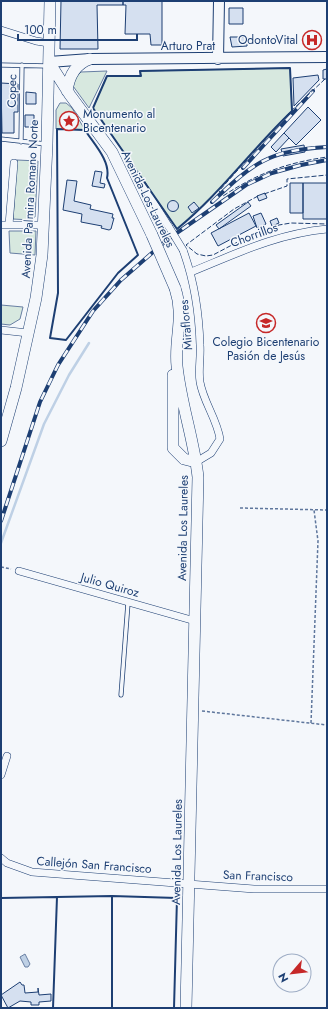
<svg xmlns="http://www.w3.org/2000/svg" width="328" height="1009" viewBox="0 0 328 1009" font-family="Jost,sans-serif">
<rect width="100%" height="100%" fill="#f4f7fb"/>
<path fill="#d7e8df" stroke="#687fa3" d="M290 68 292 111C252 149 220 194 177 229L93 108 107 76H140V71Z
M107 71 89 108 73 86 74 79 81 72Z
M60 103H66L72 108 85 130 56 129V110Z
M17 160 38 161 35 217 32 220 13 219Z
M9 231H36L35 255 10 253Z
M1 305 23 307 20 319 10 325 1 324Z"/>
<path fill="#bed0e5" stroke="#687fa3" d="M25 954 30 964 28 967H25L20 957Z"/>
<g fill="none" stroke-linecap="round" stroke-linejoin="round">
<path stroke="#bed0e5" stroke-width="2.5" d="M1 543 44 424 69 375 89 343"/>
</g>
<path fill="#d5e0f0" stroke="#1d3f73" d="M61 1H123V5H97L98 49H60Z
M123 1H162V45H151L150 34H125L126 5H123Z
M229 8H243V24H229Z
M230 37H247V46L232 47Z
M327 69V79H323V70Z
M318 75 319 80 294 106 293 78Z
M1 83 18 84V112H14V133H2Z
M26 92 36 93V104H26Z
M308 107 321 120 296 145 284 133Z
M25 115H34V127H25Z
M284 133 289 138 276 152 271 147Z
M304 145 305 152 283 156 281 149Z
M95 171 102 172 100 183 105 184 104 188 92 186Z
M67 180 77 181 74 201 91 205 90 209 113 214 112 218H114L111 229 109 230 101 228 102 226 81 222 82 214 63 210Z
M290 183H303V213H290Z
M303 183H327V219H303Z
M265 193 267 198 259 201 257 196Z
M167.5 206a5.5 5.5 0 1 1 11 0a5.5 5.5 0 1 1-11 0Z
M194 202 199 208 192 213 188 207Z
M248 202 251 206 219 229 216 225Z
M249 213 256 226 218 246 211 233Z
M261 213 266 224 257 228 253 216Z
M277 218 279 223 272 226 270 221Z
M20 982 22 985H24L25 993 38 992V988L39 995 51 994V1001L39 1002V1005H31V1002L20 1001 8 1008 1 995Z"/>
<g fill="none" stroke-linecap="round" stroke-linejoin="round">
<defs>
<path id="lane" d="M1 65 48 66
M1 139 46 144
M21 142 22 65
M121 695 128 603"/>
<path id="street" d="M1 30 36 41 49 43
M142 184 169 227
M1 225H43
M9 225 14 163
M183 250C194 280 199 312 200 345 201 357 198 370 200 382 203 401 217 419 220 439L211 453 196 462
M191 272C238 253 276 234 327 229
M1 330 28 333
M19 571 195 621
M1 775 7 756
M1 858 7 863 32 872 254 889H327"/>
<path id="secondary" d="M218 59 219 1
M49 62 90 59 327 57"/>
<path id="primary" d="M49 62 70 95 112 152 152 235
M67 91C69 76 75 64 90 59
M175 288C185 318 174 337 177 366 181 404 194 440 198 477L186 1008
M173 375V448L184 459 196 462
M1 441 16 388 36 298 42 255 47 144 50 1"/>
</defs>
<use href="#lane" stroke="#1d3f73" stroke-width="5"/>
<use href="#street" stroke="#1d3f73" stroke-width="8"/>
<use href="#secondary" stroke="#1d3f73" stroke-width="12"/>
<use href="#primary" stroke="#1d3f73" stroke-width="12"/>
<path stroke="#5e769c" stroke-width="1.5" stroke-dasharray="3 2" stroke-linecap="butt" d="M133 171 137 178
M240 508 327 510
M1 567 11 569
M202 711 327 725
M311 723 318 541 314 510"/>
<use href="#lane" stroke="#f4f7fb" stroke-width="3.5"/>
<use href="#street" stroke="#f4f7fb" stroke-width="7"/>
<use href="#secondary" stroke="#f4f7fb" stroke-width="10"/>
<use href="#primary" stroke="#f4f7fb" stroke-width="11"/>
<defs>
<path id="rail" d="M243 168 313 91
M212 202C253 163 269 150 327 147
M1 521 40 402 58 365 93 311 121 280 168 239 246 185 272 173 301 165 327 160"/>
</defs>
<use href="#rail" stroke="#1d3f73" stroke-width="4"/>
<use href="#rail" stroke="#f4f7fb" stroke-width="2.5" stroke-dasharray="8" stroke-linecap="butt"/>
<defs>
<path id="street-bridge" d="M169 227 183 250"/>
<path id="primary-bridge" d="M152 235 175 288"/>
</defs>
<use href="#street-bridge" stroke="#1d3f73" stroke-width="8" stroke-linecap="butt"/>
<use href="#primary-bridge" stroke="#1d3f73" stroke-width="12" stroke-linecap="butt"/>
<use href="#street-bridge" stroke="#f4f7fb" stroke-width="7"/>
<use href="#primary-bridge" stroke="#f4f7fb" stroke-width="11"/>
<path stroke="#1d3f73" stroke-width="1" stroke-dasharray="5 2" stroke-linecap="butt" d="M325 79 289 113 219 191 223 196C258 173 286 163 327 157
M264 194 287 186V179L327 175
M258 196 234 209 186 245 197 254 206 256 213 255 249 236 279 225 291 223 327 224"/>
<path stroke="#1d3f73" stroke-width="2" d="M290 68 292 111C252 149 220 194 177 229L93 108 107 76H141L140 71Z
M57 129 85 130C93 143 111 161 107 178L138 255 118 273 66 340 50 338 58 293Z
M1 898 112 896 177 898 174 1008
M53 1008 57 897
M112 1008V896"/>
</g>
<defs>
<symbol id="hospital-ring" viewBox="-11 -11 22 22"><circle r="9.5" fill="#f4f7fb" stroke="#c62828" stroke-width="1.5"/><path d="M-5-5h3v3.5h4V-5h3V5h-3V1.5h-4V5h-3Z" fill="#c62828"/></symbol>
<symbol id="sight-ring" viewBox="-11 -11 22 22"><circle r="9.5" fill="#f4f7fb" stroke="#c62828" stroke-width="1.5"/><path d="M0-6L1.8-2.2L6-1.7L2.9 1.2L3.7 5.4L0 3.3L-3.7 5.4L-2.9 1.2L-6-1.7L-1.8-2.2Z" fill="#c62828"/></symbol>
<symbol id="school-ring" viewBox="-11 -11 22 22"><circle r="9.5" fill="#f4f7fb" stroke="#c62828" stroke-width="1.5"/><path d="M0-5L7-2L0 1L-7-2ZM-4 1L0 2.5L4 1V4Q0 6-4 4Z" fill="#c62828"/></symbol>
</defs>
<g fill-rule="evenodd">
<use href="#hospital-ring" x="301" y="29" width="22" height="22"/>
<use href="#sight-ring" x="58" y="110" width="22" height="22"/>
<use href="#school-ring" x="255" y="312" width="22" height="22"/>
</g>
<g text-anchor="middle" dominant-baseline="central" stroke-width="3" stroke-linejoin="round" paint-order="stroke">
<g font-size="12" fill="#1d3f73" stroke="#f4f7fb" text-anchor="end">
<text x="298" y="40">OdontoVital</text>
<text x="83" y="114" text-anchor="start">Monumento al<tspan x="83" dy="14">Bicentenario</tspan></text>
<text x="266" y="342" text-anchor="middle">Colegio Bicentenario<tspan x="266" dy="14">Pasión de Jesús</tspan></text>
</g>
<g font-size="12" fill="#1d3f73" stroke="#f4f7fb">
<text x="188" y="46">Arturo Prat</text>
<text transform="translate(12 91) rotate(-89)">Copec</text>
<text transform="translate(30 199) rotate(-87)">Avenida Palmira Romano Norte</text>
<text transform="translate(148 199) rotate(64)">Avenida Los Laureles</text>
<text transform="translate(254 235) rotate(-20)">Chorrillos</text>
<text transform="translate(186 325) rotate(-95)">Miraflores</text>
<text transform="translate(183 528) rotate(-89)">Avenida Los Laureles</text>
<text transform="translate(110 585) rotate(16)">Julio Quiroz</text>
<text transform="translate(177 852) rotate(-89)">Avenida Los Laureles</text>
<text transform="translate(94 865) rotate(4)">Callejón San Francisco</text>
<text transform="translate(258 876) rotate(2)">San Francisco</text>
</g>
</g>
<rect width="328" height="1009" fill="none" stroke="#1d3f73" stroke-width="4"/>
<g transform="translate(292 973) rotate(242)"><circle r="19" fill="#f4f7fb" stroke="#9eadc5"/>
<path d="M0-3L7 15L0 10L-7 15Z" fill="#c62828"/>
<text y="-6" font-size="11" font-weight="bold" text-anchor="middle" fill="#1d3f73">N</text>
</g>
<path d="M18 34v6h119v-6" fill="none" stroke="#1d3f73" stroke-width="2"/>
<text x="24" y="34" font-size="12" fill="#1d3f73" stroke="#f4f7fb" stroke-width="3" paint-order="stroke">100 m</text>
</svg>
